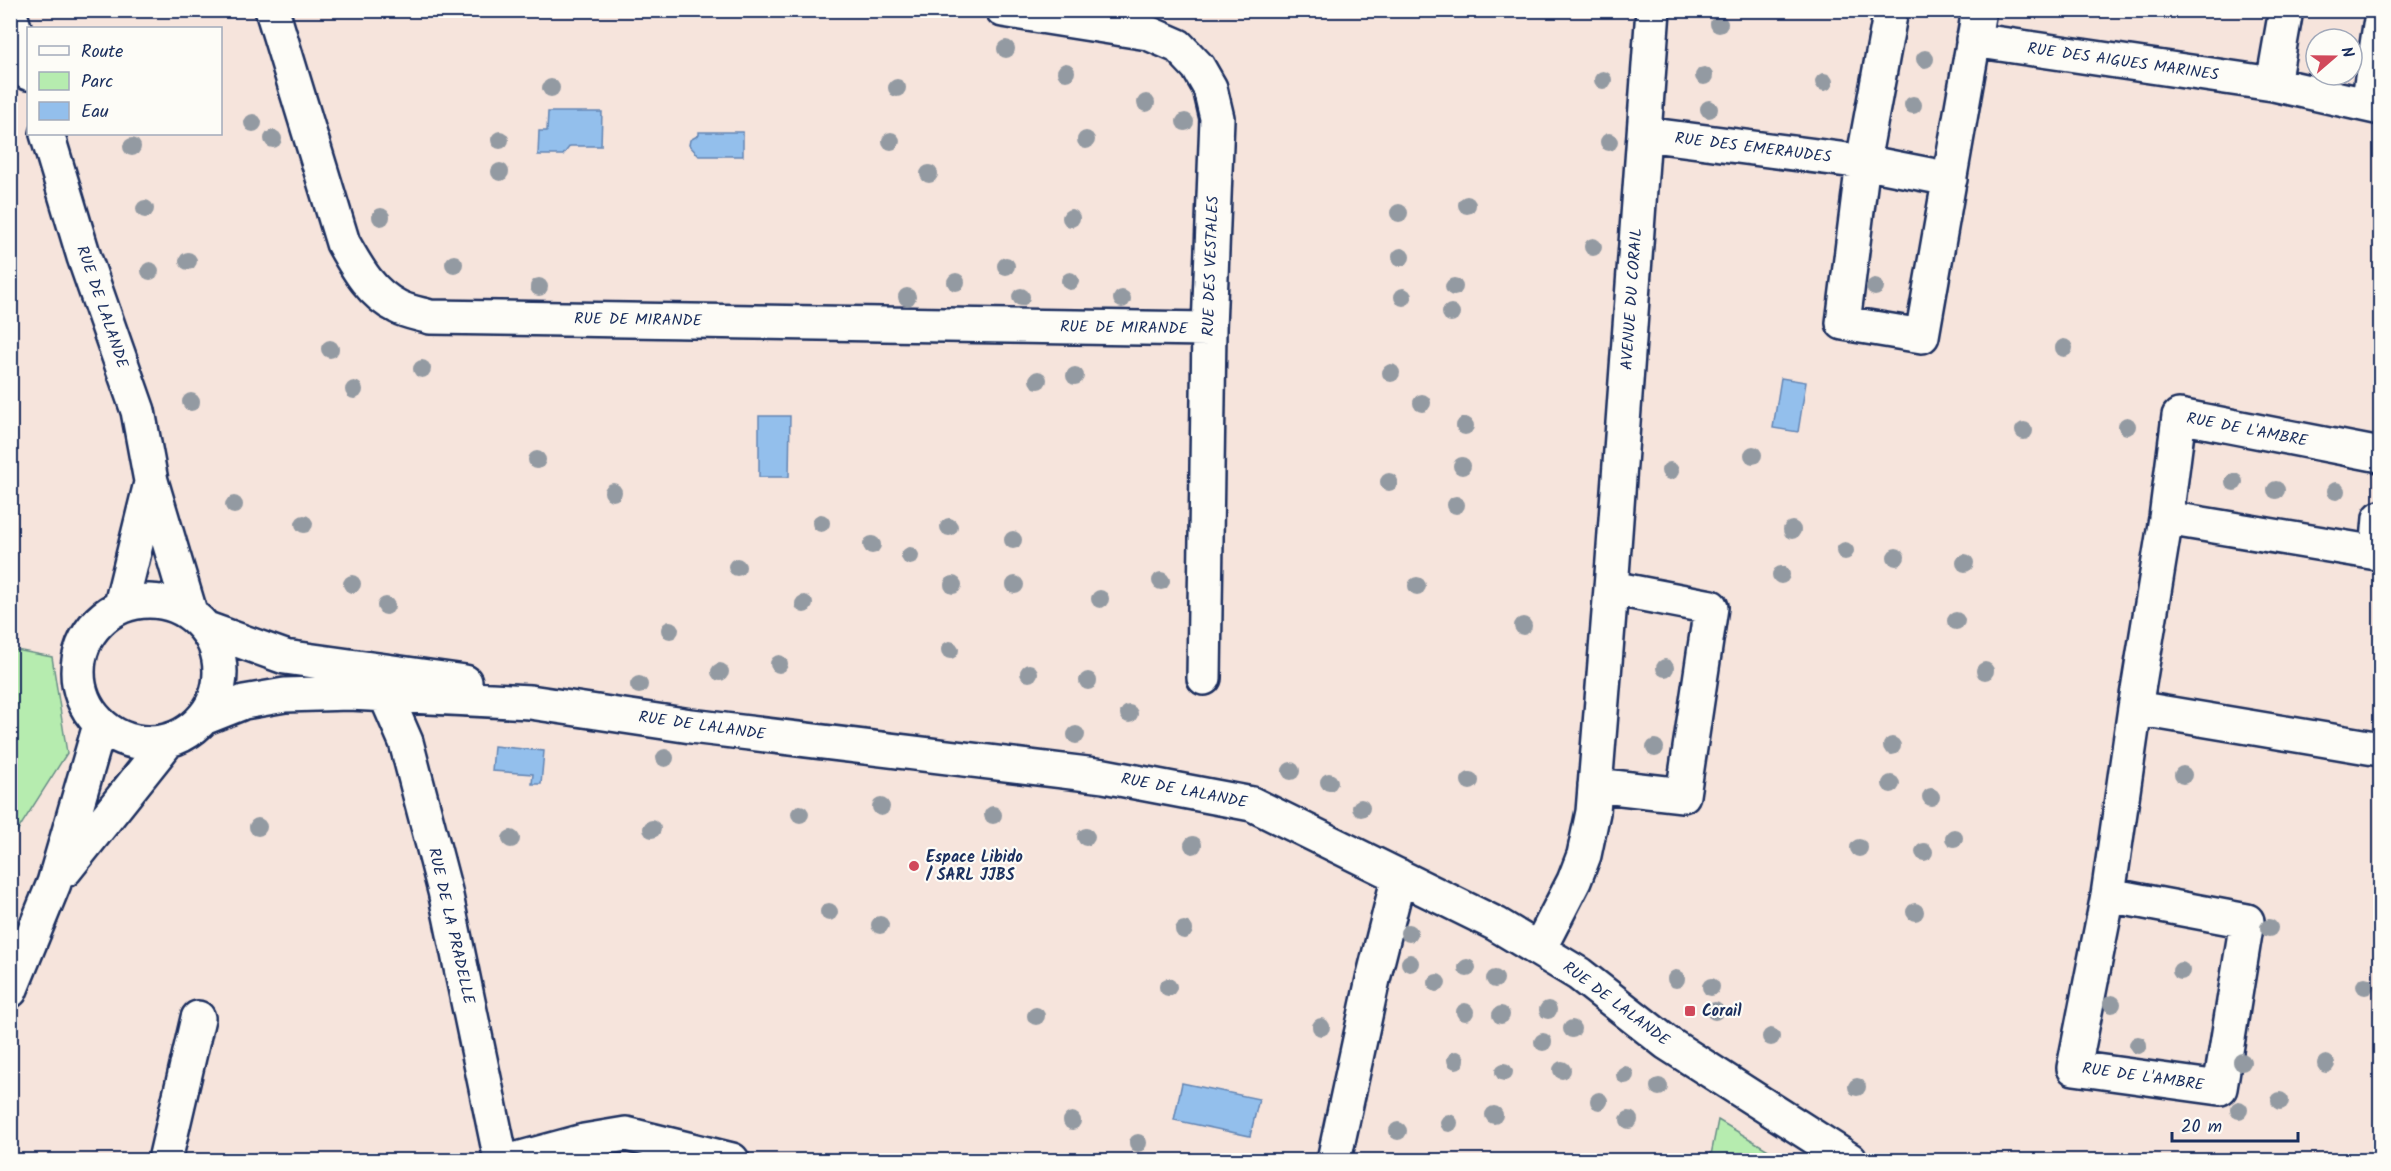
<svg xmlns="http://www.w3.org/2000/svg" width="2391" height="1171" viewBox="0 0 2391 1171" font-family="Kalam,sans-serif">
<rect width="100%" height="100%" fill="#f6e4dc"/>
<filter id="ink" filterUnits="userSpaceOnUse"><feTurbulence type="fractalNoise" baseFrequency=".0167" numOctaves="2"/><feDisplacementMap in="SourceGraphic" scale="12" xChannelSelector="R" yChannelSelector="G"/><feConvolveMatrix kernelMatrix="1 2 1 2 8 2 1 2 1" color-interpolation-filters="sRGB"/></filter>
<g filter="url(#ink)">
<path fill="#b6ecaf" stroke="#688e86" stroke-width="1.5" d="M11 649 52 657 67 753 11 841Z
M1718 1120 1785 1160H1710Z"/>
<path fill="#93bfec" stroke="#6385b3" stroke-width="1.5" d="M548 112H602L601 146H570L563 155H538L539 131H547Z
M699 132H743V156H699L689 145 690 140 699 135Z
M1781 378 1806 382 1798 432 1773 428Z
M759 416H790L789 477H759Z
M494 746 544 751 541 784H532L533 774 492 771Z
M1182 1083 1259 1099 1250 1136 1174 1120Z"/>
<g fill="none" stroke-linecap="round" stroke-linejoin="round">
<defs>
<path id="minor" d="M272 10 343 243C357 268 371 294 398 307 407 312 420 314 430 317L1209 329
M1003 10 1148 33 1178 46 1198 67 1210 88 1217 118 1209 329 1204 678
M1891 10 1863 162 1843 323 1922 336 1979 10
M10 14 28 73
M1973 40 2273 84 2380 108
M2273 84 2286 10
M2368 105 2380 25
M47 134 84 257 138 411 151 481 190 612
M1644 134 1863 162 1950 179
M2166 518 2377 553 2380 518
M78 672a71 71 0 1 1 142 0a71 71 0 1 1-142 0Z
M121 605 151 483
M207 629 285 657 465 682
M386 696 406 742 445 891 501 1160
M2135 708 2380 749
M206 717 244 702 285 695 349 693 530 702 691 726 1104 776 1252 804 1496 924 1579 974 1667 1043 1850 1160
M1595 785 1683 795 1711 607 1611 588
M65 870 167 742
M2108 895 2247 921 2220 1088 2074 1068 2108 895 2135 708 2166 518 2179 416 2380 455
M1539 949 1574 881 1584 855 1593 812 1611 588 1653 10
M10 991 54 883 100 725
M165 1160 198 1018
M514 1160 584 1141 626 1134 732 1160
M1334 1160 1373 979 1399 876"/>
</defs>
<use href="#minor" stroke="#1b2f5e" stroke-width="38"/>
<use href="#minor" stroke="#fdfcf7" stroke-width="33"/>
</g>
<g fill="#939aa2">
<circle cx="1719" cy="24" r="9"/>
<circle cx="1006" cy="49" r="9"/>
<circle cx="1925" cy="59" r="9"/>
<circle cx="1066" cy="72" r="9"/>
<circle cx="1704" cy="76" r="9"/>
<circle cx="1603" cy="80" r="9"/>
<circle cx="1824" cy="82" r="9"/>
<circle cx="551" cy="88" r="9"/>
<circle cx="897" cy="88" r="9"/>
<circle cx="1146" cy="103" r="9"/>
<circle cx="1913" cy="105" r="9"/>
<circle cx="1709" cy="109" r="9"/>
<circle cx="1185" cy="122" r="9"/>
<circle cx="253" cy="123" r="9"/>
<circle cx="273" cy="139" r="9"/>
<circle cx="500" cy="140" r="9"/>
<circle cx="1086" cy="140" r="9"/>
<circle cx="891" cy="141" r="9"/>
<circle cx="1609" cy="142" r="9"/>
<circle cx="132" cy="147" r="9"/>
<circle cx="500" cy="172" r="9"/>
<circle cx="929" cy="174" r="9"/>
<circle cx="1467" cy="205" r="9"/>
<circle cx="145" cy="209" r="9"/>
<circle cx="1399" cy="213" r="9"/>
<circle cx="381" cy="217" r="9"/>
<circle cx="1071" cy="218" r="9"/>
<circle cx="1593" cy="247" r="9"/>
<circle cx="1401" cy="257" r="9"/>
<circle cx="188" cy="261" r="9"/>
<circle cx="454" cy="264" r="9"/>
<circle cx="1006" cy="266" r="9"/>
<circle cx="150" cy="271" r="9"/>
<circle cx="1070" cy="281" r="9"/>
<circle cx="956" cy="282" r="9"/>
<circle cx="539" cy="287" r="9"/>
<circle cx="1454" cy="287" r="9"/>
<circle cx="1875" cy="287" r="9"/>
<circle cx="907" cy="297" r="9"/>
<circle cx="1021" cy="297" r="9"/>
<circle cx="1403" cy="297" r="9"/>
<circle cx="1122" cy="299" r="9"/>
<circle cx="1451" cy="313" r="9"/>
<circle cx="2064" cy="348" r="9"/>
<circle cx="330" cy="349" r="9"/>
<circle cx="422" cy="369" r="9"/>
<circle cx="1391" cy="373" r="9"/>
<circle cx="1075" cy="376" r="9"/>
<circle cx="1038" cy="380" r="9"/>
<circle cx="354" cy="390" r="9"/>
<circle cx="191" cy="402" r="9"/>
<circle cx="1422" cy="403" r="9"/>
<circle cx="1465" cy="426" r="9"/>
<circle cx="2127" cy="426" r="9"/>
<circle cx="2024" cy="431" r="9"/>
<circle cx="1753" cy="455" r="9"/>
<circle cx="537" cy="460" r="9"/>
<circle cx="1462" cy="466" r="9"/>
<circle cx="1670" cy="471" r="9"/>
<circle cx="1389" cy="482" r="9"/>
<circle cx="2234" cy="482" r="9"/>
<circle cx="2276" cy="490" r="9"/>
<circle cx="2336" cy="491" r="9"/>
<circle cx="613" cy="492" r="9"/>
<circle cx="234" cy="505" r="9"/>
<circle cx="1456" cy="505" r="9"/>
<circle cx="821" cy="523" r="9"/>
<circle cx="304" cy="524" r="9"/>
<circle cx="949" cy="527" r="9"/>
<circle cx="1792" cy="530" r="9"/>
<circle cx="1013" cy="540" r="9"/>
<circle cx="872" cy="545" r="9"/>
<circle cx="1845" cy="551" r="9"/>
<circle cx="910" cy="556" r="9"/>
<circle cx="1896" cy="557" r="9"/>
<circle cx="1965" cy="563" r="9"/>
<circle cx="737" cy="567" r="9"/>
<circle cx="1781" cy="575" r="9"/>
<circle cx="1161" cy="581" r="9"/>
<circle cx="352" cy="584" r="9"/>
<circle cx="953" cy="585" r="9"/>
<circle cx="1015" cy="585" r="9"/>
<circle cx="1417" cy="586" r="9"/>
<circle cx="1100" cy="599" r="9"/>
<circle cx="804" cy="604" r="9"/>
<circle cx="386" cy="606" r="9"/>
<circle cx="1956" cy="621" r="9"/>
<circle cx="1523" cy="626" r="9"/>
<circle cx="670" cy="630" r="9"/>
<circle cx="950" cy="650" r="9"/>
<circle cx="779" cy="664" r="9"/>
<circle cx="1665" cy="668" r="9"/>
<circle cx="1985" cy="671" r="9"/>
<circle cx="720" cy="672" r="9"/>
<circle cx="1029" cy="673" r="9"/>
<circle cx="1088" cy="681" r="9"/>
<circle cx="639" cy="685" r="9"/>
<circle cx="1129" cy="714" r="9"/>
<circle cx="1076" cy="735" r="9"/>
<circle cx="1892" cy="746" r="9"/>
<circle cx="1655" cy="748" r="9"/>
<circle cx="665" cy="758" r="9"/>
<circle cx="1291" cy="771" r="9"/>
<circle cx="2183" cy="775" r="9"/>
<circle cx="1470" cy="781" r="9"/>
<circle cx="1329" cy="782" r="9"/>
<circle cx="1891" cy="784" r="9"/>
<circle cx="1931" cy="797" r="9"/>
<circle cx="881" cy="807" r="9"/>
<circle cx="1361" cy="808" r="9"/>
<circle cx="800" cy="814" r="9"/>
<circle cx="993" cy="815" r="9"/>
<circle cx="258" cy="827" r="9"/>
<circle cx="652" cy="829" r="9"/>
<circle cx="1086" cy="837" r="9"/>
<circle cx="1954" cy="838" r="9"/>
<circle cx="511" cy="839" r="9"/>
<circle cx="1193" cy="845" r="9"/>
<circle cx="1859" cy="848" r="9"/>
<circle cx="1924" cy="852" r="9"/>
<circle cx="829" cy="912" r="9"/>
<circle cx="1915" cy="912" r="9"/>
<circle cx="880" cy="925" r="9"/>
<circle cx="2269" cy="928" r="9"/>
<circle cx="1184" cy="930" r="9"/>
<circle cx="1409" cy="933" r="9"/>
<circle cx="1410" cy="963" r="9"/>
<circle cx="1467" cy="968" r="9"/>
<circle cx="2181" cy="971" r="9"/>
<circle cx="1495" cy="979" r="9"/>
<circle cx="1676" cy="979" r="9"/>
<circle cx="1437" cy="983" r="9"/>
<circle cx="2365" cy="986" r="9"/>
<circle cx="1168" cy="987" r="9"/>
<circle cx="1711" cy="987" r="9"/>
<circle cx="2112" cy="1004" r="9"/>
<circle cx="1548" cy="1010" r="9"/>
<circle cx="1715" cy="1011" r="9"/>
<circle cx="1465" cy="1012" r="9"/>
<circle cx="1501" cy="1015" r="9"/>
<circle cx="1036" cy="1016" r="9"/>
<circle cx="1321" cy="1027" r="9"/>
<circle cx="1572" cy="1029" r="9"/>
<circle cx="1771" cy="1037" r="9"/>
<circle cx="1543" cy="1042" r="9"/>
<circle cx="2138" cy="1045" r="9"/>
<circle cx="1456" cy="1060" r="9"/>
<circle cx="2242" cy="1062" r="9"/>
<circle cx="2326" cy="1064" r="9"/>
<circle cx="1562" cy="1070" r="9"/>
<circle cx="1504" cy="1072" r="9"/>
<circle cx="1625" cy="1075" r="9"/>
<circle cx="1659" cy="1087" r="9"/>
<circle cx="1857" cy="1087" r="9"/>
<circle cx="1599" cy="1101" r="9"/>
<circle cx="2280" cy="1101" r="9"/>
<circle cx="2239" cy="1110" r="9"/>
<circle cx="1494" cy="1115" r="9"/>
<circle cx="1629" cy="1120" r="9"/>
<circle cx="1072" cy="1121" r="9"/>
<circle cx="1449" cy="1123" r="9"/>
<circle cx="1398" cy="1131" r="9"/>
<circle cx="1138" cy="1143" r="9"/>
</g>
</g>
<g fill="#d1495b" stroke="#fdfcf7" stroke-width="2">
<circle cx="914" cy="866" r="6"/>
<rect x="1684" y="1005" width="12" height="12" rx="3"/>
</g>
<g text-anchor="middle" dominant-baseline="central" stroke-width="4.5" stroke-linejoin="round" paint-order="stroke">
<g font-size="16" fill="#1b2f5e" stroke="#fdfcf7">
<text transform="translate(2123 62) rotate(8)">RUE DES AIGUES MARINES</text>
<text transform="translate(1753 148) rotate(7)">RUE DES EMERAUDES</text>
<text transform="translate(1211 266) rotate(-88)">RUE DES VESTALES</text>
<text transform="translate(1632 299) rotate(-86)">AVENUE DU CORAIL</text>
<text transform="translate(102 307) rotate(71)">RUE DE LALANDE</text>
<text transform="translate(638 320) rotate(1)">RUE DE MIRANDE</text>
<text transform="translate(1124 328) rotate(1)">RUE DE MIRANDE</text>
<text transform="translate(2247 430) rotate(11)">RUE DE L'AMBRE</text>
<text transform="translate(702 726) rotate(8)">RUE DE LALANDE</text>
<text transform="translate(1184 791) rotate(11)">RUE DE LALANDE</text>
<text transform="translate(451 926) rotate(77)">RUE DE LA PRADELLE</text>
<text transform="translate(1616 1004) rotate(37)">RUE DE LALANDE</text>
<text transform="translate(2143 1077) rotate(8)">RUE DE L'AMBRE</text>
</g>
<g font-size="16" font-weight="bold" fill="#1b2f5e" stroke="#fdfcf7" text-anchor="start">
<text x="926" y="857">Espace Libido<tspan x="926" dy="18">/ SARL JJBS</tspan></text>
<text x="1702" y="1011">Corail</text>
</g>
</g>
<rect width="2391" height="1171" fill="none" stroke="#fdfcf7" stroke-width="36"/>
<rect x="18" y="18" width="2355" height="1135" fill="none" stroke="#1b2f5e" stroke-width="2" filter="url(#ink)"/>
<rect x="27" y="27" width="195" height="108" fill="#fdfcf7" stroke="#a3aaba" stroke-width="1.5"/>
<rect x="39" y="46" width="30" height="9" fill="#fdfcf7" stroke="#a3aaba" stroke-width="1.5"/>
<text x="81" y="57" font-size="18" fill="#1b2f5e">Route</text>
<rect x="39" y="72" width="30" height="18" fill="#b6ecaf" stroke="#a3aaba" stroke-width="1.5"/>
<text x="81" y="87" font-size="18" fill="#1b2f5e">Parc</text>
<rect x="39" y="102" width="30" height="18" fill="#93bfec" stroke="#a3aaba" stroke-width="1.5"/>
<text x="81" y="117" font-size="18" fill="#1b2f5e">Eau</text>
<g transform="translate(2334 57) rotate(70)"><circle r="28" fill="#fdfcf7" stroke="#a3aaba" stroke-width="1.5"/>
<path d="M0-4.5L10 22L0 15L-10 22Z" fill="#d1495b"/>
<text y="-9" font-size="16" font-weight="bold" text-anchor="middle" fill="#1b2f5e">N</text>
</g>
<path d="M2172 1132v9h126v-9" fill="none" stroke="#1b2f5e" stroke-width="3"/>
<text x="2181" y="1132" font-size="18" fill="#1b2f5e" stroke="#fdfcf7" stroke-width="4.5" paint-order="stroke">20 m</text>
</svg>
